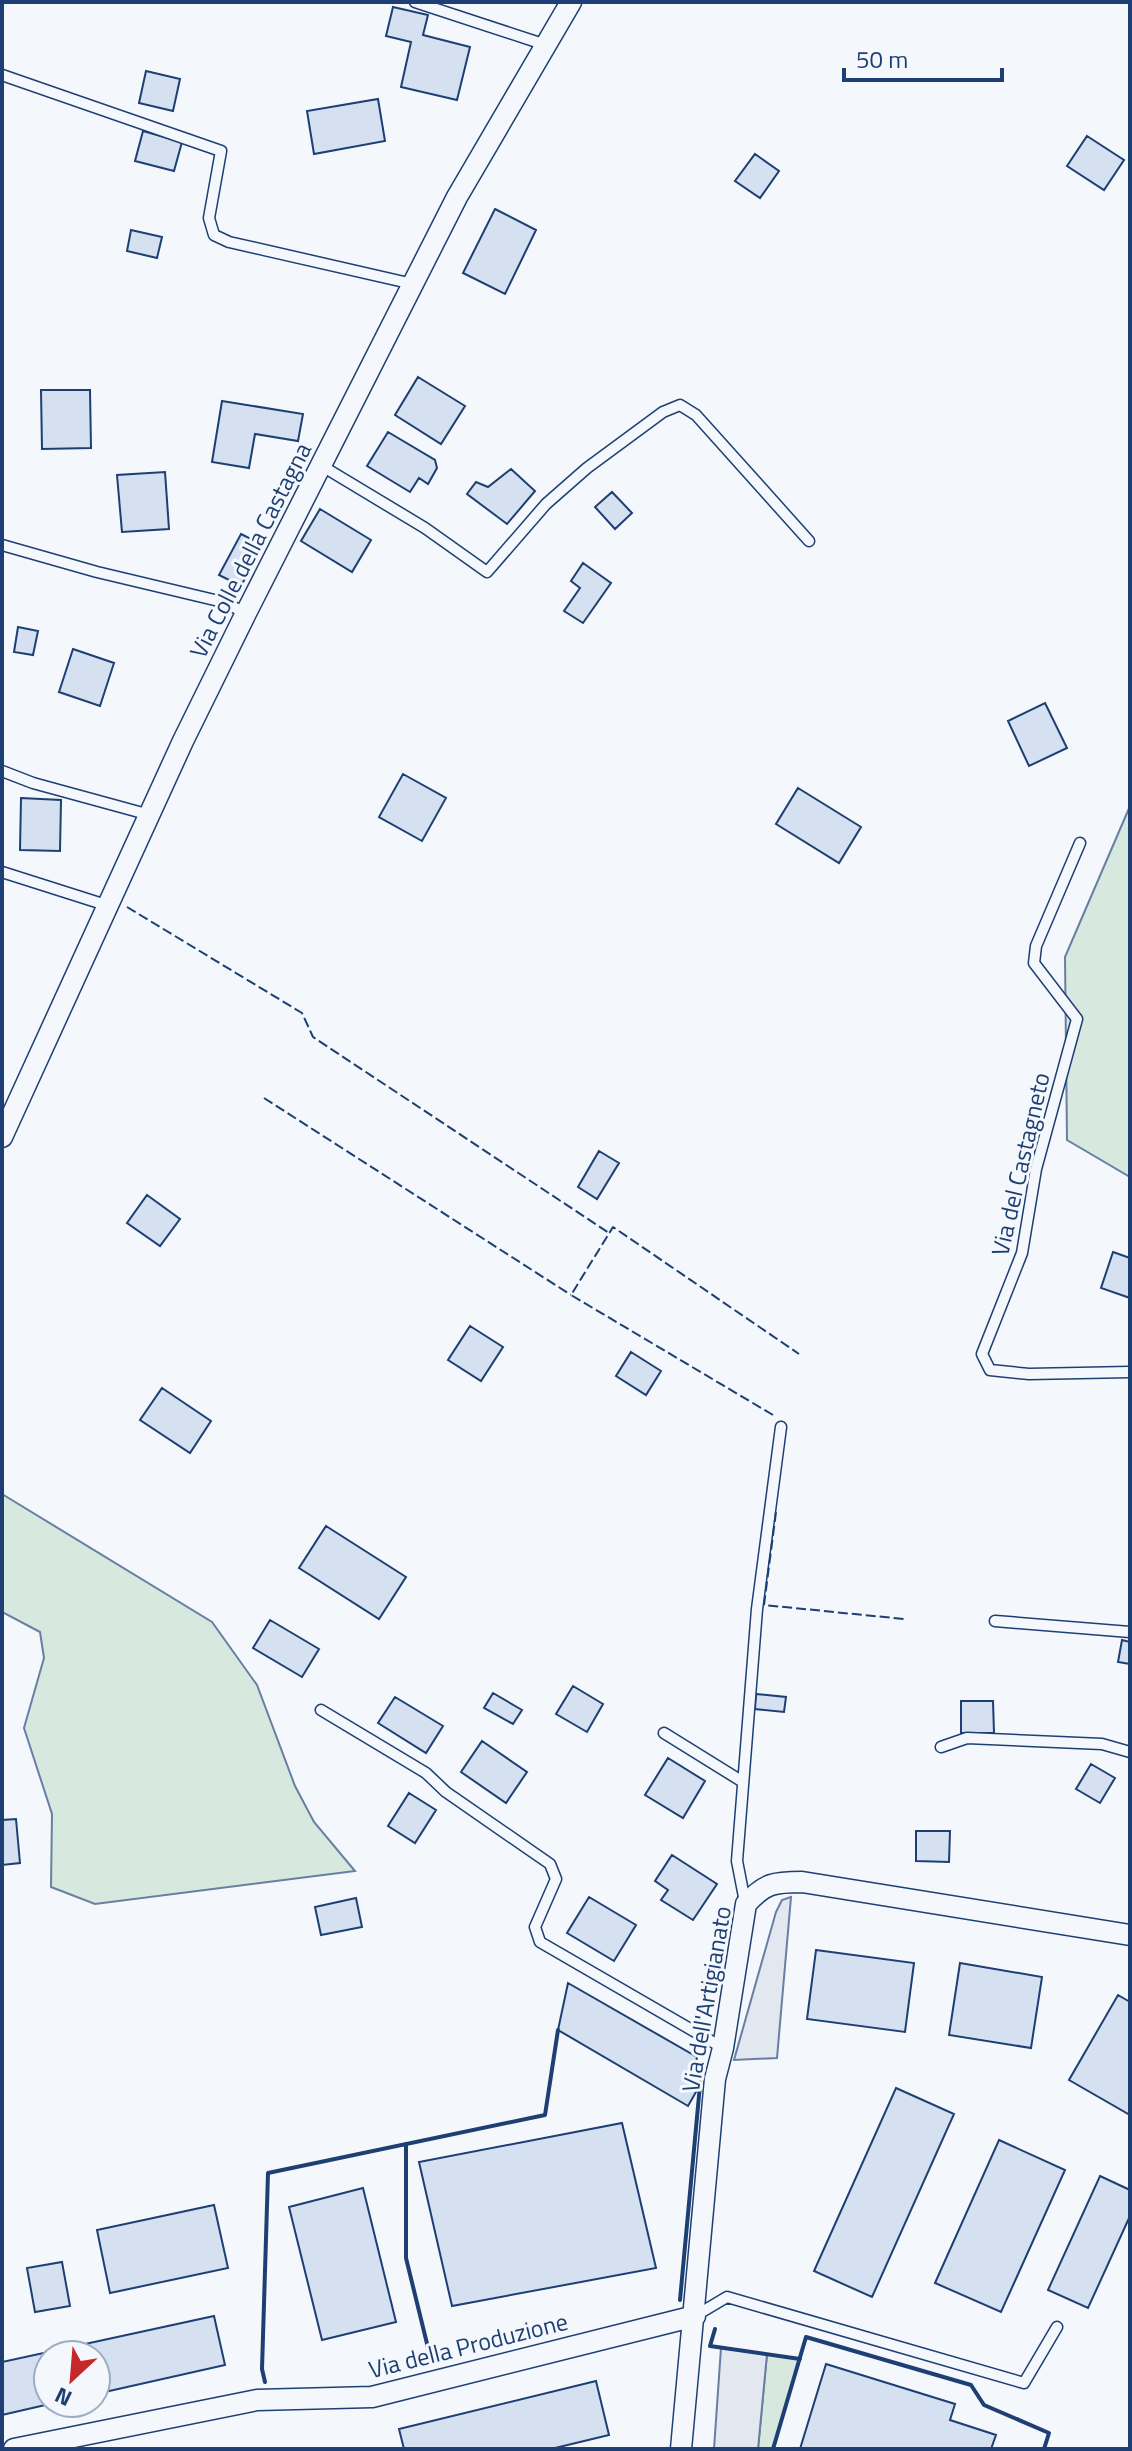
<svg xmlns="http://www.w3.org/2000/svg" width="1132" height="2451" viewBox="0 0 1132 2451" font-family="'Titillium Web',sans-serif">
<rect width="100%" height="100%" fill="#f4f7fb"/>
<path fill="#d7e8df" stroke="#687fa3" stroke-width="2" d="M1130 806V1177L1067 1140 1065 957Z
M2 1494 212 1622 257 1685 295 1786 314 1822 355 1871 95 1904 51 1887 52 1814 24 1728 44 1658 40 1632 2 1612Z
M767 2354 800 2359 773 2449H758Z"/>
<path fill="#e3e8f0" stroke="#687fa3" stroke-width="2" d="M791 1897 777 2058 734 2060 776 1912 782 1900Z
M721 2348 767 2354 758 2449H714Z"/>
<path fill="#d5e0f0" stroke="#1d3f73" stroke-width="2" d="M393 7 428 15 423 35 470 47 457 100 401 87 411 42 386 36Z
M146 71 180 79 173 111 139 103Z
M378 99 385 141 314 154 307 111Z
M143 131 182 142 174 171 135 161Z
M1087 136 1124 160 1104 190 1067 166Z
M755 154 779 171 760 198 735 181Z
M495 209 536 230 505 294 463 273Z
M131 230 162 237 157 258 127 251Z
M418 377 465 406 441 444 395 415Z
M41 390H90L91 448 42 449Z
M222 401 303 414 298 441 255 434 249 468 212 462Z
M388 432 435 460 437 468 428 484 419 478 410 492 367 466Z
M511 469 535 491 507 524 467 494 476 482 488 487Z
M165 472 169 529 122 532 117 475Z
M612 492 632 513 615 529 595 507Z
M320 509 371 540 352 572 301 541Z
M241 534 263 545 241 586 219 575Z
M583 563 611 583 583 623 564 611 580 588 571 581Z
M18 627 38 631 33 655 14 652Z
M73 649 114 663 100 706 59 692Z
M1045 703 1067 748 1029 766 1008 721Z
M403 774 446 798 422 841 379 817Z
M798 788 861 827 839 863 776 824Z
M21 798 61 800 60 851 20 850Z
M599 1151 619 1163 597 1199 578 1187Z
M147 1195 180 1219 160 1246 127 1223Z
M1113 1252 1130 1258V1298L1101 1288Z
M470 1326 503 1347 481 1381 448 1360Z
M631 1352 661 1371 646 1395 616 1376Z
M162 1388 211 1421 190 1453 140 1420Z
M326 1526 406 1577 379 1619 299 1568Z
M270 1620 319 1649 302 1677 253 1648Z
M1122 1640 1130 1642V1664L1118 1662Z
M573 1686 603 1704 587 1732 556 1714Z
M493 1693 522 1710 513 1724 484 1708Z
M756 1694 786 1697 784 1712 755 1709Z
M395 1697 443 1726 426 1753 378 1723Z
M961 1701H993L994 1733H961Z
M482 1741 527 1772 506 1803 461 1772Z
M668 1758 705 1781 683 1818 645 1795Z
M1091 1764 1115 1778 1100 1803 1076 1789Z
M409 1793 436 1810 415 1843 388 1826Z
M16 1819 20 1863 2 1865V1820Z
M916 1831H950L949 1862 916 1861Z
M672 1855 717 1884 693 1920 661 1900 668 1890 655 1881Z
M589 1897 636 1925 614 1961 567 1933Z
M356 1898 362 1927 321 1935 315 1907Z
M816 1950 914 1963 905 2032 807 2019Z
M960 1963 1042 1977 1031 2048 949 2035Z
M568 1983 697 2057 696 2063 702 2067 700 2085 688 2106 558 2030Z
M1118 1995 1130 2002V2115L1069 2080Z
M896 2088 954 2114 872 2297 814 2271Z
M622 2123 656 2268 452 2306 419 2162Z
M999 2140 1065 2170 1001 2312 935 2283Z
M1100 2176 1130 2190V2216L1088 2308 1048 2290Z
M363 2188 396 2322 322 2340 289 2207Z
M214 2205 228 2268 110 2293 97 2230Z
M62 2262 70 2306 35 2312 27 2268Z
M214 2316 225 2365 96 2394V2355H48V2403H54L2 2415V2362Z
M826 2364 955 2404 950 2420 996 2435 991 2449H800Z
M596 2381 609 2435 551 2449H404L399 2429Z"/>
<g fill="none" stroke-linecap="round" stroke-linejoin="round">
<defs>
<path id="service" d="M415 2 546 45
M2 75 221 151 209 218 214 235 229 242 413 284
M322 466 425 528 487 572 546 504 587 468 663 412 680 405 696 415 809 541
M2 545 97 572 223 602 246 613
M2 771 33 783 150 815
M1080 843 1036 946 1034 963 1077 1019 1036 1169 1022 1253 982 1354 990 1370 1029 1374 1130 1372
M2 872 109 906
M995 1621 1130 1632
M321 1710 426 1773 446 1792 550 1864 556 1879 535 1927 540 1942 723 2048
M664 1733 743 1782
M941 1747 967 1738 1102 1744 1130 1752
M745 1902 737 1861 757 1609 781 1427
M695 2316 727 2297 1024 2383 1057 2327"/>
<path id="minor" d="M2 1137 183 741 246 613 457 197 571 2
M14 2449 257 2400 372 2397 695 2316
M681 2449 715 2079 723 2048 746 1904C765 1883 774 1882 802 1882L1130 1935"/>
</defs>
<use href="#service" stroke="#1d3f73" stroke-width="13"/>
<use href="#minor" stroke="#1d3f73" stroke-width="23"/>
<use href="#service" stroke="#f4f7fb" stroke-width="10"/>
<use href="#minor" stroke="#f4f7fb" stroke-width="20"/>
<path stroke="#1d3f73" stroke-width="2" stroke-dasharray="10 4" stroke-linecap="butt" d="M127 907 302 1013 313 1037 609 1233
M264 1098 571 1295
M773 1415 571 1295 613 1227 799 1354
M776 1512 764 1605 904 1619"/>
<path stroke="#1d3f73" stroke-width="4" d="M406 2144V2258L432 2364
M680 2300 700 2085
M715 2329 710 2346 800 2359
M265 2382 262 2369 268 2173 545 2115 558 2030
M773 2449 806 2337 971 2385 984 2405 1049 2433 1044 2449"/>
</g>
<g text-anchor="middle" dominant-baseline="central" stroke-width="6" stroke-linejoin="round" paint-order="stroke">
<g font-size="24" fill="#1d3f73" stroke="#f4f7fb">
<text transform="translate(250 550) rotate(-63)">Via Colle della Castagna</text>
<text transform="translate(1020 1164) rotate(-77)">Via del Castagneto</text>
<text transform="translate(706 1999) rotate(-80)">Via dell'Artigianato</text>
<text transform="translate(468 2345) rotate(-14)">Via della Produzione</text>
</g>
</g>
<rect width="1132" height="2451" fill="none" stroke="#1d3f73" stroke-width="8"/>
<g transform="translate(72 2379) rotate(206)"><circle r="38" fill="#f4f7fb" stroke="#9eadc5" stroke-width="2"/>
<path d="M0-6L14 30L0 20L-14 30Z" fill="#c62828"/>
<text y="-12" font-size="22" font-weight="bold" text-anchor="middle" fill="#1d3f73">N</text>
</g>
<path d="M844 68v12h158v-12" fill="none" stroke="#1d3f73" stroke-width="4"/>
<text x="856" y="68" font-size="24" fill="#1d3f73" stroke="#f4f7fb" stroke-width="6" paint-order="stroke">50 m</text>
</svg>
